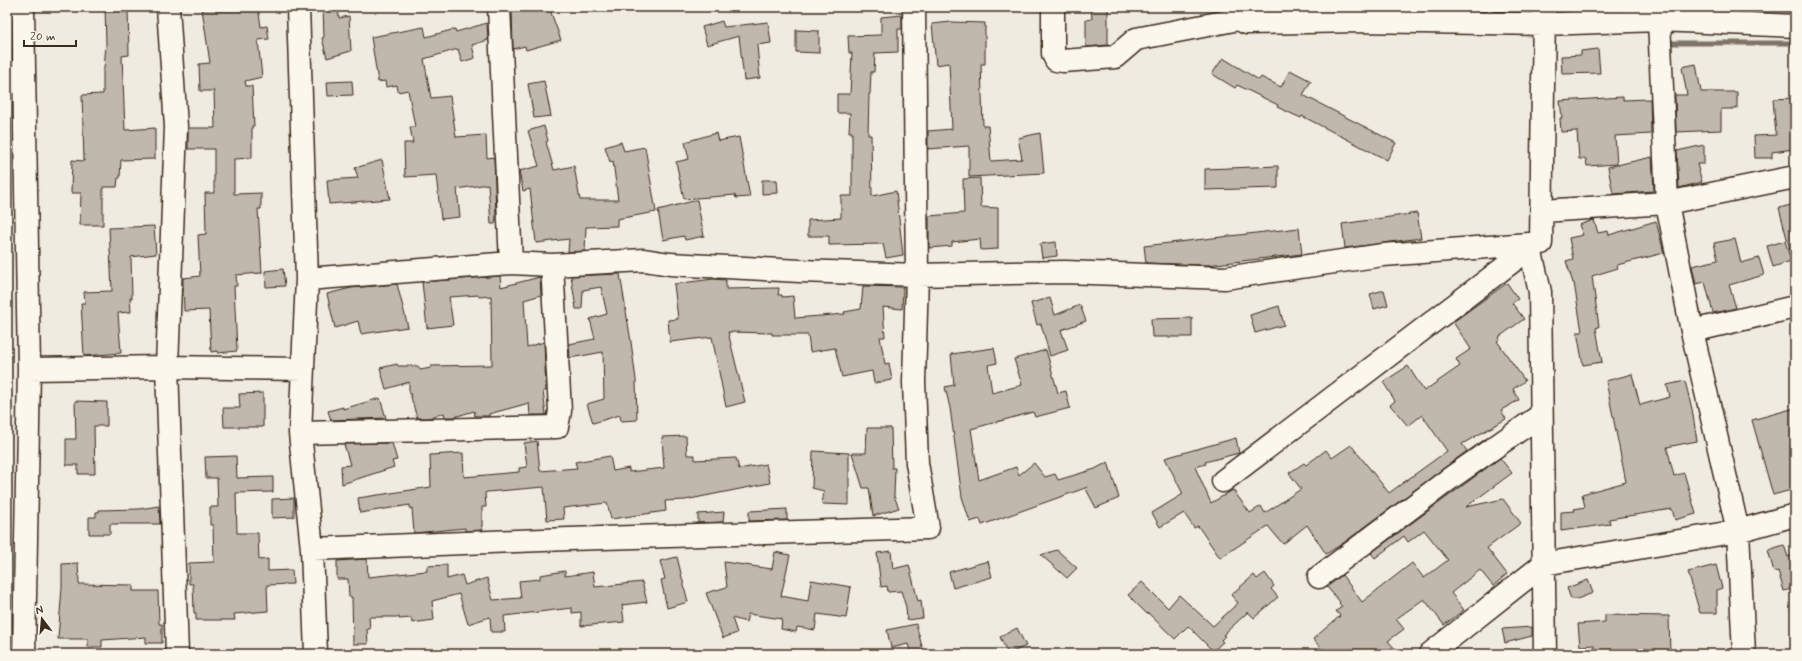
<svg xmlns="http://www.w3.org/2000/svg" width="1802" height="661" viewBox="0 0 1802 661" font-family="Mynerve,sans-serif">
<rect width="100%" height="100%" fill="#f0ebe0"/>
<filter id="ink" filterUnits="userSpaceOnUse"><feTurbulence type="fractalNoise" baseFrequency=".025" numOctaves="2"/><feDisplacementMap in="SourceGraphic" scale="8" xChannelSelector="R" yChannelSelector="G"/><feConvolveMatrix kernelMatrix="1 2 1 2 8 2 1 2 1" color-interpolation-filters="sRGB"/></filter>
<g filter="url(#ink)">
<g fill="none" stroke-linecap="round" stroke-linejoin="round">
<path stroke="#7f7367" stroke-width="5" d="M1608 7 1619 13
M1666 39 1673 43H1795"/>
</g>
<path fill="#c0b8ad" stroke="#3b2a1e" d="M105 7H128L129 55 122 56 125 130 155 128V159L121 160 120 178H118L117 187H103V225H80L81 193H71L72 160 84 161 82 95 103 94V70L104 69 106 44Z
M208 7H258L261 27 267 26 269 39 258 40 262 77 245 81 246 86H252L254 126H252V158L234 159V194L261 193V209H258L262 273 236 275 237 286H234L237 351 218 353V351L211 352 209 310 184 311 183 283V278L200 276 198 235 206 234 205 193H214V149H188V128H215L214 91H200L199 64 210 63 202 9Z
M338 7 339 18 349 16 351 51 327 58 322 38 324 37 323 8Z
M512 7H549L561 40 526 50 525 46 513 49Z
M1091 7H1108V45L1086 47V20L1092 19Z
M902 15V29H898V52L875 53 874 72H871L870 94H869L868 135H871L872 196 896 191 903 255 886 258 883 244 829 245V236H808V220L841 218V196H852V132H849L850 113H837V94H850L852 53H849L848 36 881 35V17Z
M722 21 724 27 768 22 771 43 757 45 760 78 744 80 739 36 707 45 702 27Z
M951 22 985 23V64H981L983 126H988L991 161 1022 159 1018 138 1040 133 1044 173 969 177V146L928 149V131L952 129 949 63 936 65 932 24Z
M487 23 488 40 472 45 475 58 462 62 458 49 424 59 431 98 450 96 456 137 486 135 487 158 494 157 496 216 495 224H491L488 184 457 189 460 217 441 219 436 175 405 177 404 143H413L410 127H415L408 90 398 92 397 85 386 87 385 81 378 82 371 37 424 27 426 37 455 29 456 32Z
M796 30 819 31V53L796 52Z
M1598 49 1600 73 1562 74 1561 56 1581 55V51Z
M1223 58 1259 80 1261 77 1281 87 1290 70 1311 81 1303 95 1396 143 1387 160 1302 116 1301 118 1277 107 1278 105 1237 85 1235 88 1212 74Z
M1696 64 1701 92H1737V109H1721V130L1676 132 1675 95H1687L1682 67Z
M352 81 353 95 328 96 327 82Z
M544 81 551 116 534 118 528 84Z
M1623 97V100L1650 99 1651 134 1615 136 1617 164 1587 166 1586 159H1579L1577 131 1561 132 1560 118H1562L1560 101Z
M1795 98V125H1791L1794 149 1772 152V158H1755L1754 136 1776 135 1773 99Z
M544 126 548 141 546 142 554 170 574 166 580 200H618L613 161 610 162 605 147 621 142 624 151 645 147 656 212 617 219V226L586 227 585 251 568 252 569 239 536 243 530 189 523 191 519 171 539 166 528 131Z
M716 133 718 141 739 137 750 197 736 198 735 195 684 199 676 162 689 159 685 142Z
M1704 145V164H1697L1702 182 1679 188 1677 151Z
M1652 157 1654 191 1613 194 1608 167Z
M382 160 390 199 329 204 327 180 358 178 355 168Z
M1278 166V188L1205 190V169Z
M980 178 981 207 998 208V249L981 250 980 239 952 242V246L929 248V216L964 213 963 179Z
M762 180H777L778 193 762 194Z
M697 200 704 236 685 240 684 236 663 240 658 210Z
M1795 204V249L1790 250 1779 208Z
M1417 213 1421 238 1345 248 1342 224Z
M1594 220 1598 233 1608 231 1609 235 1656 221 1664 253 1617 265 1618 268 1592 276 1599 327 1596 328 1602 362 1583 365 1577 332H1582L1574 283H1573L1566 261 1573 259 1569 238 1583 235 1579 225Z
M154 226 156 254 131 257 132 298H130L131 312 118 313 121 353 84 356 81 303H85L84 292 112 291 109 228Z
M1299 228 1302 254 1207 265 1146 263 1144 246Z
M1735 239 1741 263 1759 258 1764 275 1729 285 1736 308 1713 313 1705 282 1696 284 1692 266 1718 260 1714 243Z
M1785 241 1791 261 1773 267 1767 246Z
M1056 242 1057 256 1042 258 1040 244Z
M283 269 285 286 266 287 265 271Z
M620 274 631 342 636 380 637 420 621 421 620 415 593 423 587 404 604 399 603 352 570 358 569 344 595 339 590 319 607 314 601 287 583 290 582 309H576L571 276Z
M500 276 501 287 540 277 541 295 524 300 527 347 544 342 546 391H543L546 415H530L529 403 489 414V416H475L474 411 454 417H445L444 413 428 418H417L409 390V382L386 389 380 368 397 364 398 366H418L420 370 431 368V366L492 365 491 296 479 297V295L449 297 453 325 427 328 422 282Z
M713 279 726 280V289L779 288 778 295H782V297L793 296 795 318 845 314 844 312 861 309 863 286 903 287 902 309 883 307 885 337H880L885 364 889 363 892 380 874 383 872 371 842 377 835 348 810 352 808 335H772V333L728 332 745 402 726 407 712 337 670 342 668 320 678 319 674 284Z
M1507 283 1518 299 1512 303 1524 319 1499 337 1500 339 1497 341 1525 381 1513 389 1519 400 1501 410 1506 419 1462 444 1467 451 1342 544 1326 554 1307 525 1283 544 1268 526 1220 558 1198 526 1194 528 1184 513 1160 527 1152 513 1183 494 1165 458 1236 438 1239 453 1205 462 1206 464 1195 467 1211 503 1233 490 1250 513 1261 506 1265 513 1301 489 1289 473 1304 463 1306 465 1326 450 1332 458 1351 445 1389 493 1447 451 1422 415 1408 426 1390 405 1395 401 1383 382 1408 366 1424 391 1460 366 1456 359 1471 349 1453 322Z
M397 284 408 327 361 334 358 321 335 328 327 294 351 288Z
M1384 290 1388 305 1374 309 1370 294Z
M1050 298 1055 315 1080 305 1086 321 1061 330 1068 350 1050 356 1041 324 1037 325 1031 303Z
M1279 306 1284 325 1255 333 1250 315Z
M1192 318V337H1152L1151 319Z
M994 348 997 363 988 365 992 393 1022 385 1014 359 1046 350 1058 393 1066 391 1070 408 1035 417 1033 412 971 429 979 480 1016 467 1019 475 1034 463 1045 477 1055 474 1058 480 1095 469 1108 462 1119 498 1096 508 1086 489 1088 487 982 525 980 519 970 522 962 497 950 408 945 387 954 385 951 354Z
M1632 374 1640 405 1670 397 1667 385 1685 381 1692 409 1697 441 1667 447 1674 476 1684 473 1696 514 1675 520 1672 509 1609 519 1610 524 1561 531V512L1575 511 1574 509 1585 507 1582 494 1626 482 1606 381Z
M263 393V427H224L223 408H240L239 394Z
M380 398 386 418 331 420 328 411 343 407V409Z
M75 401 107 402V426H94L95 474H78V465H66V439H76Z
M1795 408V489L1773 495 1752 420Z
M867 428H891L892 468H895L894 496 899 508 873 516 869 488H863L852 453H866Z
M686 436 687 455H695V460L736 458 739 469 766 464 770 483 685 500 665 501 666 511 611 519 607 503 563 508 564 519 547 520 544 487 487 492 485 493 486 507H482V530L465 531V528L414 533 412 508 410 509V505L360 513 358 498 431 487 430 455 463 453 464 477 519 472V468L527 467 524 443 537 441 540 471 577 468 575 462 610 456 613 471 629 468V472L664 468 662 437Z
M392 443 397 460 392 461 394 467 342 484 341 466 350 465 344 444Z
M813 451 849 453V505L822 504 824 491 812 488Z
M236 456 237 478 273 477V492L236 493 237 533H258L259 560 268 559V571L292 570 293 584 267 585 268 611 234 614 235 620H196V613H194L193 584H189V563L214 562 213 525H210V507H218L217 478H206L205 457Z
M1500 458 1512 473 1466 507 1503 499 1521 523 1487 548 1507 574 1493 586 1480 570 1451 593 1464 610 1444 625 1424 599 1396 619 1404 629 1388 641 1400 654H1326L1313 639 1340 616 1336 611 1342 607 1339 603 1340 602 1327 587 1342 575 1362 602 1412 563 1424 578 1448 560 1424 530 1408 542 1404 536 1375 558 1371 553Z
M294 498V517L272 518V499Z
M159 506 160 524H110V534H89V517H96V512H99V510L139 509Z
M787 509V520L749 521V511Z
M724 512 723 522 698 523V514Z
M1784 545 1788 557 1795 555V588L1784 591 1778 571 1774 572 1768 550Z
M1057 550 1077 568 1067 578 1041 555Z
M891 551 893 569 909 565 918 601 921 600 923 618 907 620 906 607 901 591 888 592 887 586 881 587 877 553Z
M775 552 790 555 781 596 808 601 811 580 851 587 846 618 817 614 815 630 797 627 796 632 781 629 782 619 748 614 746 622 732 618 737 633 723 638 706 593 727 587 724 562 772 569Z
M677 557 688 602 667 608 661 580 665 579 660 561Z
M367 559 368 577 427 571V566L447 565V579L462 575 465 585 487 578 493 600 521 598 519 581 540 579V575L565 571V576L593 572 595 587 642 582 647 602 622 605 624 622 581 626V612L572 613V608L504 616 505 632H491L490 617 468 624 459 594 432 601 434 620 412 623 411 618 399 619V617H369L370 629H367L368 644H353L352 597H349L348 579H337V561Z
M988 561 992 577 953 588 949 572Z
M78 563 79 584 133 585V591H158L159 624H162V643H146V637L102 640V647H88V639H58L62 587V564Z
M1716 565 1722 588 1717 590V613H1700L1688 572Z
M1265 573 1274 586 1271 589 1278 597 1254 618 1248 612 1223 635 1225 636 1221 640 1223 642 1213 651 1188 626 1175 639 1148 613 1147 614 1128 595 1142 582 1168 608 1179 595 1213 626 1238 603 1231 595 1254 575 1257 579Z
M1588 580 1593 593 1577 599H1571L1567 588Z
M1605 615 1669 616 1670 654H1594V645L1580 646 1578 624 1605 622Z
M916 624 924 654H911L908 644 891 648 887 630Z
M1532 627V636L1505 643 1502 629Z
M1017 628 1026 646 1008 654 1000 637Z"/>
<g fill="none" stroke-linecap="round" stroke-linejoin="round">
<defs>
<path id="minor" d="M23 7 29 369 24 654
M168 7 176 127 167 367 177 654
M298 7 307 279 300 433 312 549 316 654
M499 7 511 263
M1053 7V54L1056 60 1063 61 1115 57 1136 39 1239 19
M1235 7C1235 16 1239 19 1246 23L1358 21 1543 24 1659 20 1795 26
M1544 7 1541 243 1530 248 1540 292 1545 654
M1659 20 1667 203 1692 331 1738 531 1744 654
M1542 211 1667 203 1795 177
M307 279 511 263 552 265 644 260 670 264 800 271 917 275 1065 272 1225 278 1383 255 1541 243
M1692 331 1795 307
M29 369 167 367 303 369
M300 433 557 427 560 411 552 265
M1223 481 1530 248
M312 549 569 539 928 528 917 463 914 382 917 275 914 7
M1319 577 1452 477 1541 415
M1430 654 1544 564 1738 531 1795 515"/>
</defs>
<use href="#minor" stroke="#3b2a1e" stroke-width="25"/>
<use href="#minor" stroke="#fbf7ec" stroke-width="22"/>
</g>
</g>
<rect width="1802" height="661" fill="none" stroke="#fbf7ec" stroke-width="24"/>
<rect x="12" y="12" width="1778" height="637" fill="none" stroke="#3b2a1e" stroke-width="1.5" filter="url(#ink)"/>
<g transform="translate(42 619) rotate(344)" stroke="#fbf7ec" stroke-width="3" paint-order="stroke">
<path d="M0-3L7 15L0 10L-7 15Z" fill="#3b2a1e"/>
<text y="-6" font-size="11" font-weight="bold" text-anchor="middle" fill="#3b2a1e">N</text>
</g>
<path d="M24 40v6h52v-6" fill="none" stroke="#3b2a1e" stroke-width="2"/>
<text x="30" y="40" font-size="12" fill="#3b2a1e" stroke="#fbf7ec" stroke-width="3" paint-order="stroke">20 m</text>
</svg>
